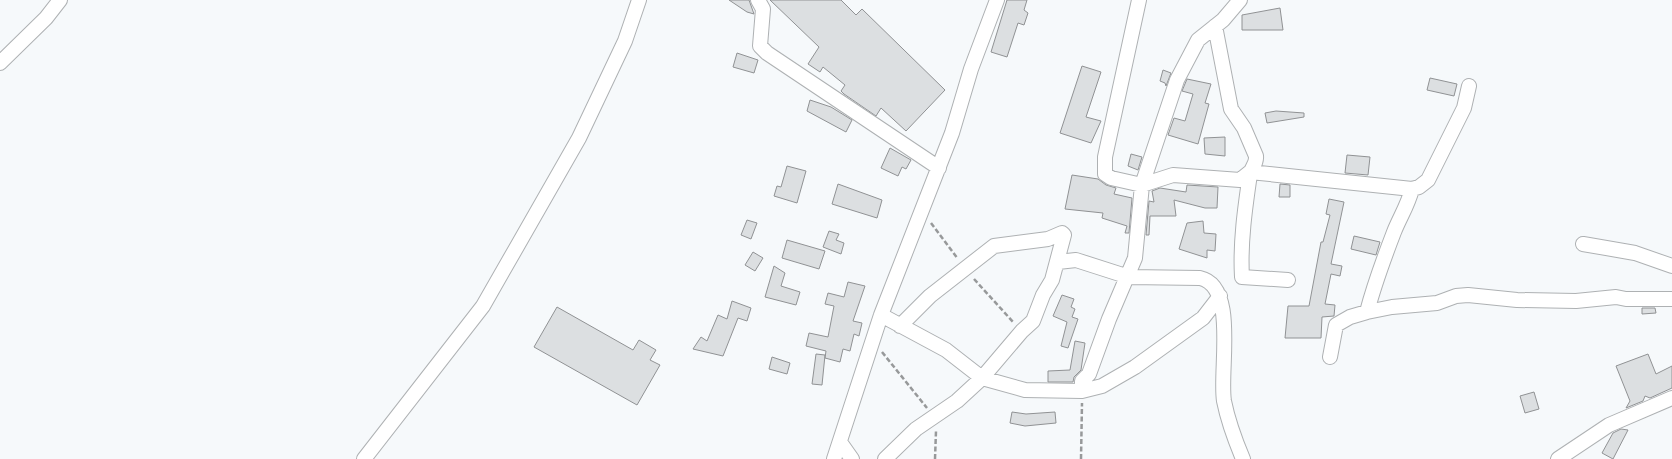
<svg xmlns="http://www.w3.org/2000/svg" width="1672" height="459" viewBox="0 0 1672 459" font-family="'DM Sans',sans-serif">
<rect width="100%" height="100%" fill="#f6f9fb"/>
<path fill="#dcdfe1" stroke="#909294" d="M729 0H749L754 14 747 12Z
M770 0H841L856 15 862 9 945 90 906 131 881 108 876 116 844 94 841 91 845 85 823 67 820 72 808 64 819 47Z
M1007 0H1027L1024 10 1028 13 1024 25 1018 23 1007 57 991 52Z
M1280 8 1283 30H1242V15Z
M737 53 758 60 754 73 733 67Z
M1082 66 1101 72 1086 117 1101 121 1091 143 1060 133Z
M1163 70 1171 73 1166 86 1165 83 1160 81Z
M1430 78 1457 84 1454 96 1427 90Z
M1187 79 1211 84 1205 103 1209 104 1198 144 1168 135 1174 118 1185 121 1193 94 1182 91Z
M810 100 831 107 852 120 846 132 807 111Z
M1276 111 1304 113V117L1267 123 1265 113Z
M1225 137V156L1205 154 1204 138Z
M890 148 911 160 906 169 902 167 898 176 881 168Z
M1131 154 1142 157 1138 170 1128 166Z
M1347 155 1370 157 1368 175 1345 173Z
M787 166 806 171 797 203 774 196 777 186 781 187Z
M1072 175 1098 179 1106 185 1116 188 1114 194 1132 198 1129 233H1125L1127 226 1102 218 1103 213 1065 209Z
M838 184 882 200 877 218 832 204Z
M1280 184 1290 185V197H1279Z
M1187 185 1218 187 1217 208H1205L1174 200 1176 216H1150L1149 235H1146L1149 201 1154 202 1152 191 1160 188 1186 192Z
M1329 199 1344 202 1331 264 1342 266 1340 276 1331 274 1325 304 1335 305 1334 316 1322 317 1321 338H1285L1288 306H1309L1321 242H1323L1330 215 1326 214Z
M747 220 757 223 751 239 741 235Z
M1203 221 1204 233 1216 234 1215 251 1207 250V258L1179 249 1187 223Z
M829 231 839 234 836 240 844 243 841 254 823 247Z
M1354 236 1380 242 1376 255 1351 249Z
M787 240 825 251 819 269 782 258Z
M753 252 763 258 755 271 745 265Z
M774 266 785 273 781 286 800 292 796 305 765 297Z
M848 282 865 286 853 321 862 323 859 336 854 334 850 351 843 349 840 362 825 358 826 351 806 346 809 333 828 337 834 306 825 304 828 293 844 297Z
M1062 295 1074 299 1071 307 1075 309 1072 317 1078 319 1068 348 1061 346 1067 322 1053 316Z
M732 301 751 308 747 321 738 318 723 356 693 349 701 337 707 341 718 315 727 319Z
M557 307 633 350 639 340 656 350 650 360 660 365 637 405 534 347Z
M1642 308H1655L1656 313 1642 314Z
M1075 341 1085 343 1081 370 1074 377 1073 382H1048V371L1070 370Z
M816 354 825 355 822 385 812 384Z
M1648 354 1656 374 1672 366V388L1650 398 1645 396 1643 401 1626 408 1630 401 1616 366Z
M772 357 790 363 787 374 769 369Z
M1534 392 1539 409 1525 413 1520 396Z
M1012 412 1026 414 1055 412 1056 423 1025 426 1010 423Z
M1621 429 1628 430 1613 459 1602 453 1613 433Z"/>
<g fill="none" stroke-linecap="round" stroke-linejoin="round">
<defs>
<path id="minor" d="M758 0 763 9 760 46 767 53 939 168
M1139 0 1105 157V174L1111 178 1142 185 1173 175 1240 180 1250 172 1412 189 1419 187 1428 180 1464 108 1469 86
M1215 26 1231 109 1244 128 1256 156C1257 164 1251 168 1250 174 1245 208 1240 243 1242 277L1288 280
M0 63 46 18 60 0
M1583 244 1635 253 1672 266
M1058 262 1076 260 1129 277 1200 278C1238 286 1219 371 1224 401 1228 421 1235 440 1243 459
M1367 312C1374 285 1384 258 1394 232 1400 217 1408 205 1412 189
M881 315 946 350 982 378 1025 390 1082 391 1102 386 1135 367 1203 318 1220 296
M1330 357 1336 325 1350 317 1367 312 1392 307 1437 303 1456 296 1468 295 1517 300 1576 301 1616 297 1626 299H1672
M1082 391V381L1089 374 1109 319 1135 258 1142 185 1177 80 1198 40 1223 20 1240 0
M840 442 852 459
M364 459 483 306 579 138 625 41 639 0
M834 459 881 315 952 133 971 69 997 0
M885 459 916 429 957 401 982 378 1022 331 1033 321 1043 295 1052 280 1064 235 1062 233 1048 239 994 246 930 296 900 326
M1558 459 1609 425 1672 398"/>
</defs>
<use href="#minor" stroke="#aeb1b3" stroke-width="16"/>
<path stroke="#97999a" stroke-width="2.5" stroke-dasharray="5 2.5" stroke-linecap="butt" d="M931 223 958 259
M974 279 1014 323
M882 352 927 408
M935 459 936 431
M1081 459 1082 403"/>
<use href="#minor" stroke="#fff" stroke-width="14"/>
</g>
</svg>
